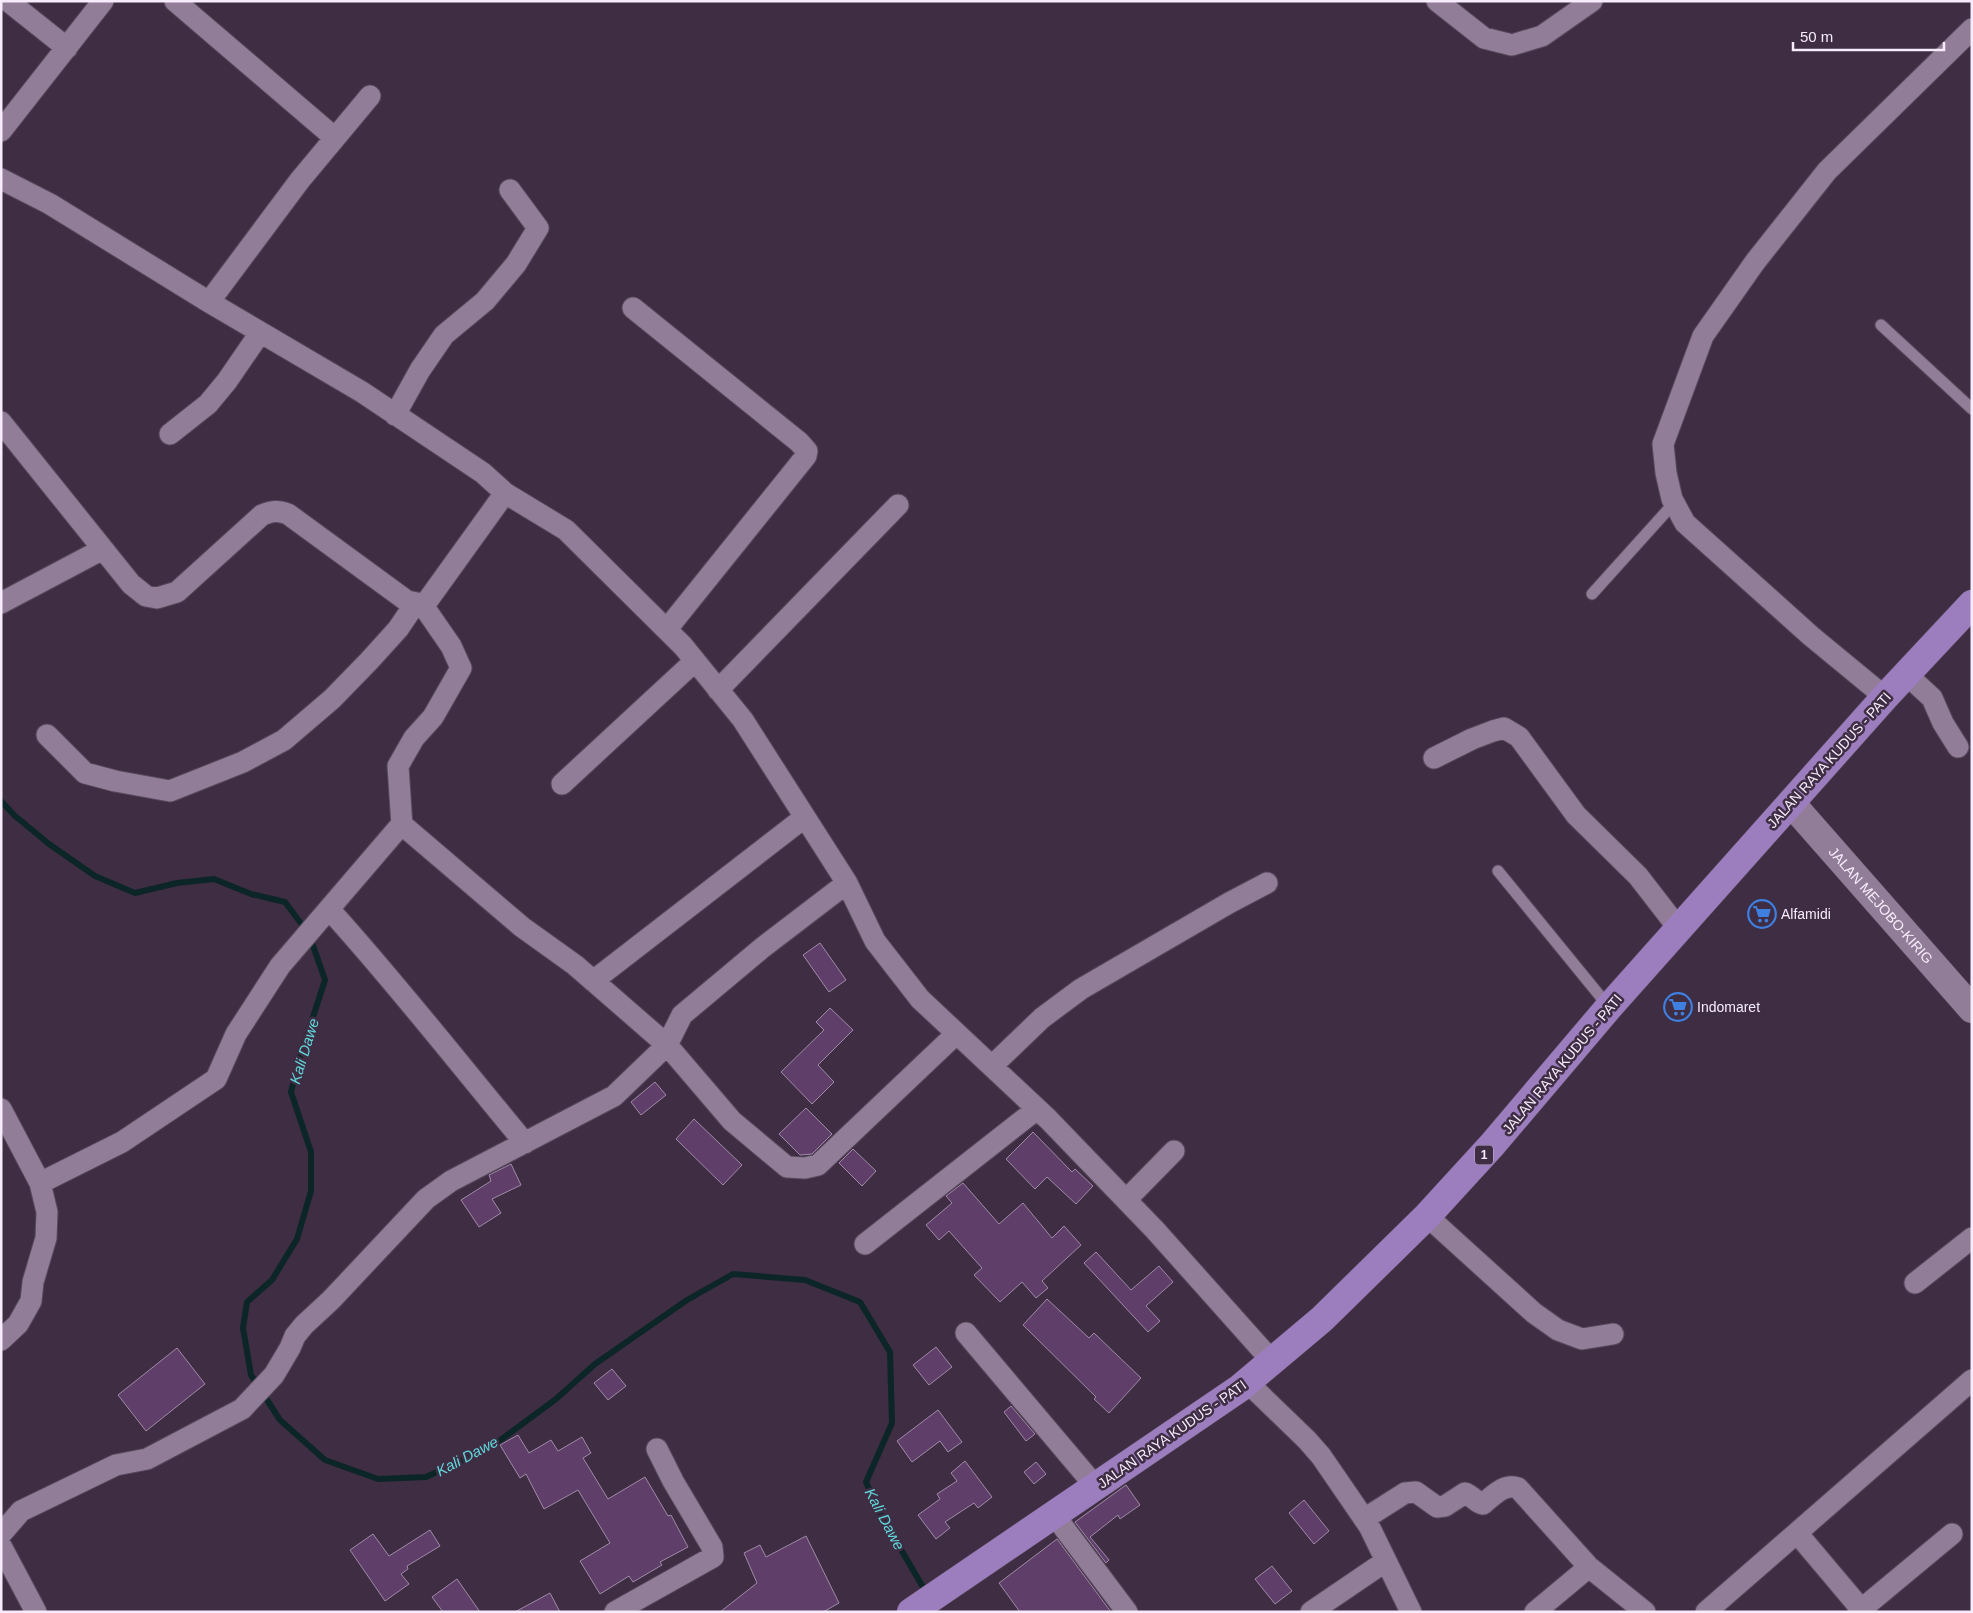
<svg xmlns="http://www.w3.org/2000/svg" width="1973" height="1613" viewBox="0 0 1973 1613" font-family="Arial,sans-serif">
<rect width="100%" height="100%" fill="#3f2d44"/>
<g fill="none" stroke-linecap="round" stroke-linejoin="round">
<path stroke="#0c2627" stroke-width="6" d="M1 801 14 815 49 844 95 876 135 893 177 883 214 879 251 894 285 902 309 934 325 980 301 1054 291 1092 311 1152V1191L297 1239 272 1280 247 1302 243 1328 251 1375 280 1420 325 1460 378 1479 426 1477 491 1447 556 1399 595 1364 687 1300 733 1274 805 1280 860 1302 890 1352 892 1423 866 1482 882 1517 927 1594"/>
</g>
<path fill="#5f3f6a" stroke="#9f8ba6" d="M820 943 846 980 829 992 803 955Z
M830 1008 853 1030 818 1065 834 1082 812 1104 781 1072 824 1030 816 1022Z
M655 1082 666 1095 641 1115 631 1102Z
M806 1108 832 1134 812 1154 800 1155 779 1134Z
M694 1119 742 1165 723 1185 676 1139Z
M1033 1132 1072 1172 1075 1169 1093 1186 1076 1204 1047 1177 1035 1189 1006 1159Z
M853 1149 876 1171 862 1186 839 1163Z
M511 1164 521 1185 492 1199 501 1213 479 1227 461 1200 491 1181 489 1175Z
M963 1183 999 1224 1023 1203 1052 1238 1064 1226 1081 1245 1042 1281 1048 1288 1036 1298 1022 1282 1000 1302 974 1275 982 1268 949 1231 939 1240 926 1225 952 1203 946 1196Z
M1096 1252 1131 1290 1159 1266 1173 1282 1146 1306 1160 1321 1148 1332 1084 1263Z
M1047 1299 1089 1338 1094 1333 1141 1378 1109 1413 1094 1399 1096 1397 1023 1325Z
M936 1347 952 1367 929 1385 913 1365Z
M177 1348 205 1384 146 1431 118 1395Z
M612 1369 626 1386 608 1400 594 1383Z
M1011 1406 1035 1434 1026 1441 1004 1412Z
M938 1410 962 1442 948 1452 940 1441 912 1462 897 1441Z
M518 1435 529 1453 551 1440 558 1451 582 1437 591 1453 583 1458 608 1499 645 1477 668 1516 671 1515 688 1547 660 1562 662 1565 633 1582 629 1576 600 1594 580 1561 610 1543 578 1490 544 1509 526 1474 520 1478 500 1445Z
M965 1461 992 1497 978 1508 974 1503 945 1522 950 1528 936 1539 918 1515 940 1499 937 1494 957 1481 951 1473Z
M1036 1462 1046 1474 1034 1484 1024 1472Z
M1126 1485 1140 1505 1120 1519 1118 1515 1090 1537 1109 1560 1106 1563 1075 1522Z
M1304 1500 1329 1531 1314 1544 1289 1513Z
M430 1530 440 1546 407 1566 408 1569 401 1574 409 1584 385 1601 350 1550 373 1534 389 1556Z
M806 1536 839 1603 823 1612H720L757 1583 744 1553 760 1545 766 1557Z
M1057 1539 1111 1612H1020L999 1583Z
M1272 1566 1292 1591 1275 1604 1255 1579Z
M457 1579 480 1612H443L432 1597Z
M550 1593 560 1612H515Z"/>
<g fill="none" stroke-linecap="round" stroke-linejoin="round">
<defs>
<path id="service" d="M1881 325 1972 409
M1592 594 1674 503
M1498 871 1609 1007"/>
<path id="minor" d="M8 1 67 48
M175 1 335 138
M1437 1 1484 38 1512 45 1542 36 1592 1
M1 131 103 1
M1 179 50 204 209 302 362 392 483 473 505 493 566 530 683 646 743 720 847 883 875 941 920 999 1048 1119 1155 1230 1271 1360
M209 302 300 180 370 96
M633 308 799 442 807 451 806 456 667 629
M395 415 420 370 444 335 485 301 516 264 538 228 510 190
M1 422 131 584 146 596 157 598 177 592 262 515C272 511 277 510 288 514L407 601 422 604 428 600 505 493
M170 434 208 404 227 381 260 333
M1 603 103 549
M1906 674 1932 698 1943 723 1958 747
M718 690 898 505
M1885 697 1811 636 1685 523 1672 499 1666 473 1663 444 1703 336 1755 262 1827 171 1972 29
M47 735 85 773 115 781 170 791 243 762 284 740 332 699 369 661 398 629 415 604
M1434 758 1472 739 1493 731 1504 728 1519 737 1576 815 1638 876 1679 929
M562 784 695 661
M402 826 398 766 414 738 433 717 461 668 451 646 422 604
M329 909C397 984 460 1065 525 1143
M593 981 805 817
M992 1066 1042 1018 1081 989 1229 903 1267 883
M1 1109 40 1183 47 1212 46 1238 33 1282 31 1301 18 1324 1 1340
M40 1183 122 1142 216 1079 236 1034 280 966 400 826 406 828 522 927 575 965 667 1045 682 1015 762 948 847 883
M1126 1200 1174 1151
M1427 1216 1534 1313 1558 1330 1582 1339 1613 1334
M865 1244 1037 1109
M1915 1283 1972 1238
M966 1333 1096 1487
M1247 1382 1307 1440 1321 1456 1369 1526 1411 1612
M1055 1516 1127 1612
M1364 1519 1405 1493 1416 1492 1437 1507 1445 1506 1465 1493C1472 1495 1476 1503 1483 1504 1493 1496 1504 1483 1518 1488L1589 1567
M1797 1533 1861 1609
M1 1534 21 1511 116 1465 147 1459 242 1409 274 1375 290 1348 295 1336 304 1325 331 1300 426 1199 451 1181 614 1096 667 1045 732 1121 787 1167 805 1168 818 1165 956 1034
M1 1546 36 1612
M615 1612 713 1557 712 1547 673 1481 657 1449
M1311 1612 1386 1561
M1535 1612 1589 1567 1645 1612
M1706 1612 1972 1380
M1858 1612 1952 1534"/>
<g id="tertiary">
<path id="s1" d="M1791 803 1972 1009"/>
</g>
<path id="trunk" d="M911 1612 1240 1388 1322 1319 1427 1216 1492 1145 1609 1007 1885 697 1972 604"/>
</defs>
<use href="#service" stroke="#57495c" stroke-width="13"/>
<use href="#minor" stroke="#57495c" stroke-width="23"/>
<use href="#tertiary" stroke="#57495c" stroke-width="29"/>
<use href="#trunk" stroke="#57495c" stroke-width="29"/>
<use href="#service" stroke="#917d97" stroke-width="11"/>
<use href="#minor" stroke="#917d97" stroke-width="21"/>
<use href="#tertiary" stroke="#917d97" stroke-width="28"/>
<use href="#trunk" stroke="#9c7ebf" stroke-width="28"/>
</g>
<defs>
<symbol id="supermarket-ring" viewBox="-11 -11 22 22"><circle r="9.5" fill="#3f2d44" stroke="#3f7fe0" stroke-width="1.5"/><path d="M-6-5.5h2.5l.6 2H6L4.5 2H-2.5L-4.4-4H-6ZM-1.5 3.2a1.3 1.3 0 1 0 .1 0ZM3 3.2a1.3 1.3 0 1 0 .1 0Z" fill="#3f7fe0"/></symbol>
</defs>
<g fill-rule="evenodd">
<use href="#supermarket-ring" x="1746" y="898" width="32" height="32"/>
<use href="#supermarket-ring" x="1662" y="991" width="32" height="32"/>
</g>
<g text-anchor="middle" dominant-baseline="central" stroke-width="5" stroke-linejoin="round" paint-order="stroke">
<rect fill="#3f2d44" stroke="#c0b3c4" stroke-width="1" x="1475" y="1145.5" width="18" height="19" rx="4"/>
<g font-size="12" font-weight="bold" fill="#f7ecfb">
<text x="1484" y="1155">1</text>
</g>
<g font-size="14" fill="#f7ecfb" stroke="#3f2d44">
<text transform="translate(1829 760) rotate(-48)">JALAN RAYA KUDUS - PATI</text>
<text stroke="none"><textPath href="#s1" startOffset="136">JALAN MEJOBO-KIRIG</textPath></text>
<text transform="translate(1562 1064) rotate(-50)">JALAN RAYA KUDUS - PATI</text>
<text transform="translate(1172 1434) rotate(-35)">JALAN RAYA KUDUS - PATI</text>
</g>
<g font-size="14" fill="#f7ecfb" stroke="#3f2d44" text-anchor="start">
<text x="1781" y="914">Alfamidi</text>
<text x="1697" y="1007">Indomaret</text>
</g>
<g font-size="15" font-style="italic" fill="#5ed9dc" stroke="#3f2d44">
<text transform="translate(304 1051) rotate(-73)">Kali Dawe</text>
<text transform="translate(467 1456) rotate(-28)">Kali Dawe</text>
<text transform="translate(885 1519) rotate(62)">Kali Dawe</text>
</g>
</g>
<rect width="1973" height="1613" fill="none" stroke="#f7ecfb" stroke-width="5"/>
<path d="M1793 42v8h151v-8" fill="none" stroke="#f7ecfb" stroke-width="2.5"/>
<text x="1800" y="42" font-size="15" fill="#f7ecfb" stroke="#3f2d44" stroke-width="4" paint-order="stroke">50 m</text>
</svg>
